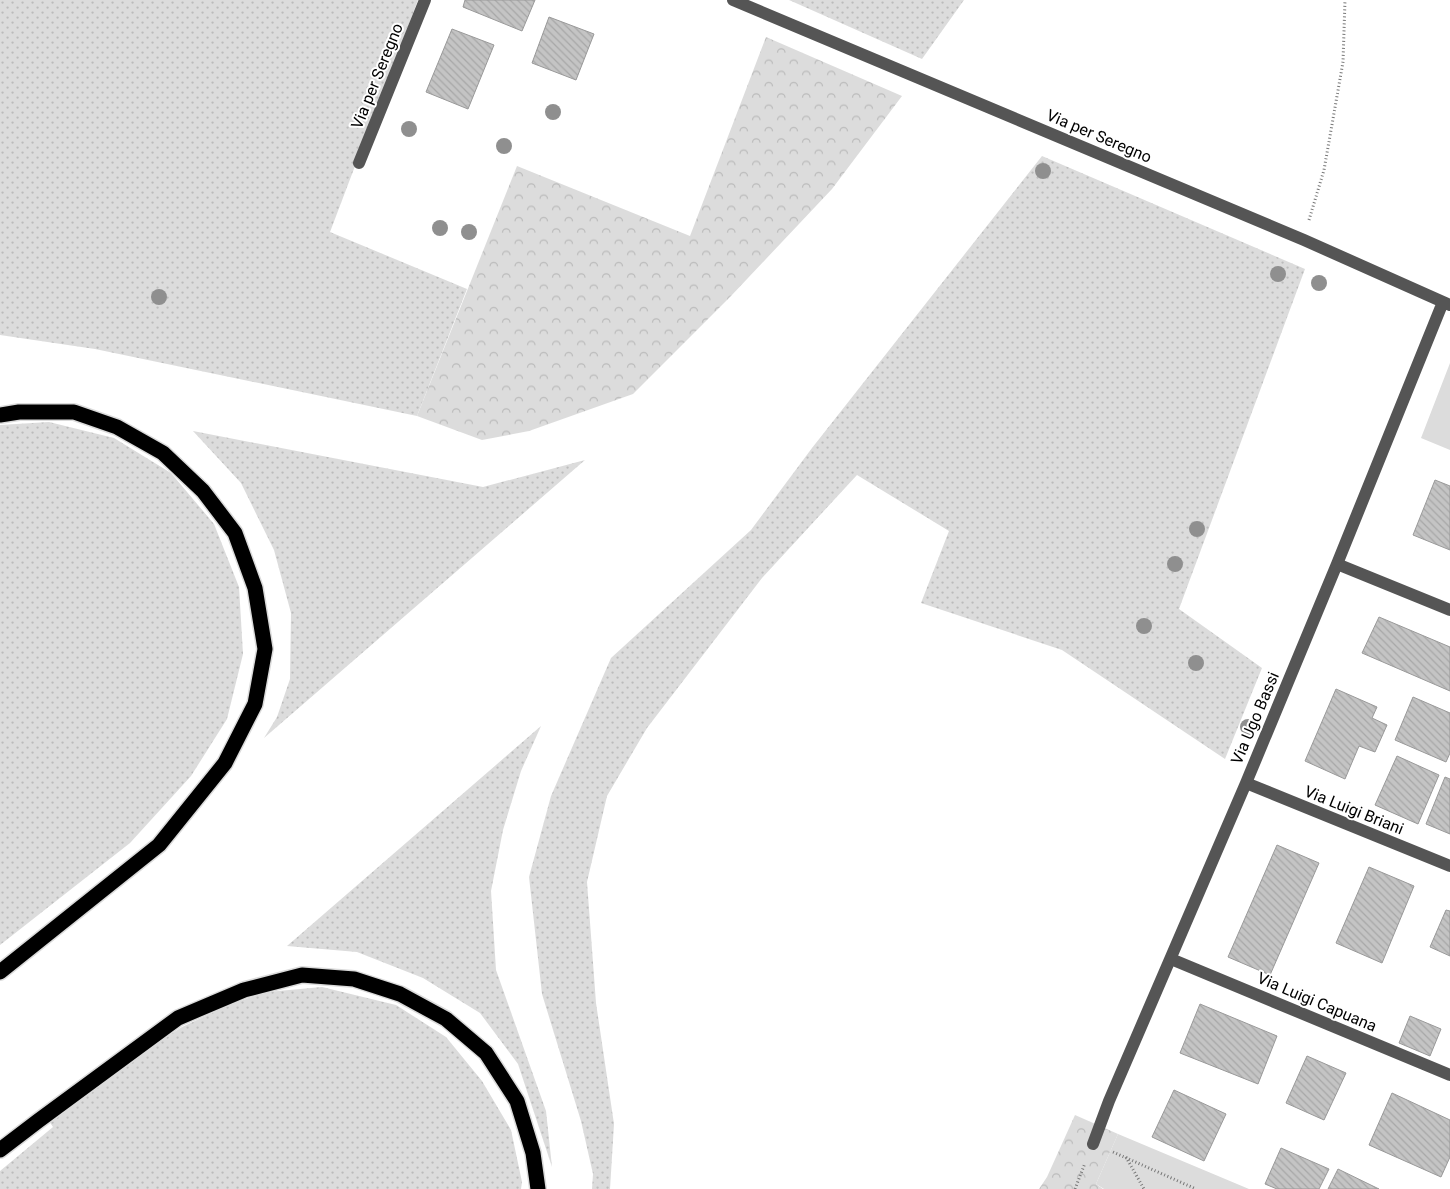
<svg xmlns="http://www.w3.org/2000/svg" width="1450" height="1189" viewBox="0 0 1450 1189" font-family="Roboto,sans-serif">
<defs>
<pattern id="grass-dots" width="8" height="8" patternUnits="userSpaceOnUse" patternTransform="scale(1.25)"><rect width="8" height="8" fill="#dcdcdc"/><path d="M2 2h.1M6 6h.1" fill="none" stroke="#bbb" stroke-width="1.8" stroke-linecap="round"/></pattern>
<pattern id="forest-crowns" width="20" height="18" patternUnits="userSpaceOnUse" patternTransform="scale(1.25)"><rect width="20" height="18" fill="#dcdcdc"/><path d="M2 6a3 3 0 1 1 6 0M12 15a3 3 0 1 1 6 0" fill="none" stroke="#bbb"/></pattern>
<pattern id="building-back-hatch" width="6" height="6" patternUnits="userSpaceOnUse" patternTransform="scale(1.25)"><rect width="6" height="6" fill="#c4c4c4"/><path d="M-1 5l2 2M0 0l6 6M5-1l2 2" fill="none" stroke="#a7a7a7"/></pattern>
</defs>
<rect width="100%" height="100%" fill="#fff"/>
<path fill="url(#grass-dots)" d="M0 0H418L330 232 467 289 417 416 95 349 0 335Z
M789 0H964L922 59Z
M1042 156 1305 269 1179 609 1262 668 1225 759 1062 650 921 603 949 531 857 475 762 578 647 728 607 796 587 882 596 1003 614 1124 610 1189H592L593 1174 581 1121 542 994 529 877 551 796 611 658 751 530 812 448Z
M49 422 114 438 171 473 214 524 239 587 243 654 227 719 191 776 130 843 0 945V425Z
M193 431 483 487 585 460 264 738 277 717 290 679 291 613 274 550 241 483Z
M541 726 521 771 503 830 491 891 496 970 546 1111 552 1167 518 1064 480 1013 423 978 357 952 287 946Z
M322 987 396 1005 446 1037 482 1081 511 1130 522 1182 521 1189H0V1171L53 1127 49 1121 122 1065 182 1027 231 1004 267 992Z"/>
<path fill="url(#forest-crowns)" d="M766 37 902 96 832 189 731 296 633 394 529 431 482 440 417 416 517 166 690 236Z
M1075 1115 1118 1134 1096 1184 1103 1189H1039L1047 1177Z"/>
<path fill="#dcdcdc" d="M1450 363V450L1421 438Z
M1118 1134 1249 1189H1104L1096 1184Z"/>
<path fill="url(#building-back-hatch)" stroke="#999" d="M465 0H535L522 31 463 7Z
M549 17 594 34 576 80 532 63Z
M452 29 494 45 468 109 426 92Z
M1435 480 1450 486V550L1413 535Z
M1379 617 1450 647V691L1362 653Z
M1336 689 1377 707 1372 718 1387 725 1375 752 1359 746 1345 779 1305 761Z
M1413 697 1450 713V753L1446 762 1395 740Z
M1397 756 1439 775 1418 824 1375 805Z
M1445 777 1450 779V834L1426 824Z
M1277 845 1319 863 1270 975 1228 957Z
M1369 867 1414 886 1382 963 1336 943Z
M1446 910 1450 911V956L1430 947Z
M1200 1004 1277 1036 1258 1084 1180 1053Z
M1410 1016 1441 1029 1430 1056 1399 1043Z
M1307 1056 1346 1073 1324 1120 1286 1103Z
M1174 1090 1226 1114 1204 1161 1152 1137Z
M1392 1093 1450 1120V1157L1441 1177 1369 1145Z
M1281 1148 1329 1169 1319 1189H1277L1265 1184Z
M1338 1169 1379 1189H1328Z"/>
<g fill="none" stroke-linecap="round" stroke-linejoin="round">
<defs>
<path id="highway" d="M0 415 19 412H74L117 427 163 453 203 491 235 533 255 588 265 649 255 704 225 763 159 845 0 972
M0 1150 38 1121 178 1018 244 990 302 975 354 979 400 994 446 1019 486 1053 517 1101 533 1153 538 1189"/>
</defs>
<use href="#highway" stroke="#dbdbdb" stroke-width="18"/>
<path stroke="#777" stroke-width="3" stroke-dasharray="1 2.5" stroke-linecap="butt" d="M1309 220 1324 170 1343 62 1345 0
M1113 1152 1196 1189
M1126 1157 1144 1189
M1075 1189 1085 1163"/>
<path stroke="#555" stroke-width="12" d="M733 0 1304 240 1450 305
M359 163 425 0
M1337 564 1450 610
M1246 783 1450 866
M1171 959 1450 1075
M1093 1144 1109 1101 1246 783 1337 564 1443 302"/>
<use href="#highway" stroke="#000" stroke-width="15"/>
</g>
<g fill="#8f8f8f">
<circle cx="553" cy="112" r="8"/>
<circle cx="409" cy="129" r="8"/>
<circle cx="504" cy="146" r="8"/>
<circle cx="1043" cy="171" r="8"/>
<circle cx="440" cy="228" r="8"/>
<circle cx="469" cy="232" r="8"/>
<circle cx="1278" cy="274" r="8"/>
<circle cx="1319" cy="283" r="8"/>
<circle cx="159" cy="297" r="8"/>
<circle cx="1197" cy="529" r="8"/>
<circle cx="1175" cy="564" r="8"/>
<circle cx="1144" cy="626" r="8"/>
<circle cx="1196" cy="663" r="8"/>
<circle cx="1248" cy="727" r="8"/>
</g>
<g text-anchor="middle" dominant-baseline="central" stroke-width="4" stroke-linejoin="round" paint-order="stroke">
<g font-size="16" fill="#000" stroke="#fff">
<text transform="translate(377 76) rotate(-68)">Via per Seregno</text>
<text transform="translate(1099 136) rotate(23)">Via per Seregno</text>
<text transform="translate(1255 718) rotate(-67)">Via Ugo Bassi</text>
<text transform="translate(1354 810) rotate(22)">Via Luigi Briani</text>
<text transform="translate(1317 1002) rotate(23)">Via Luigi Capuana</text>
</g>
</g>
</svg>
